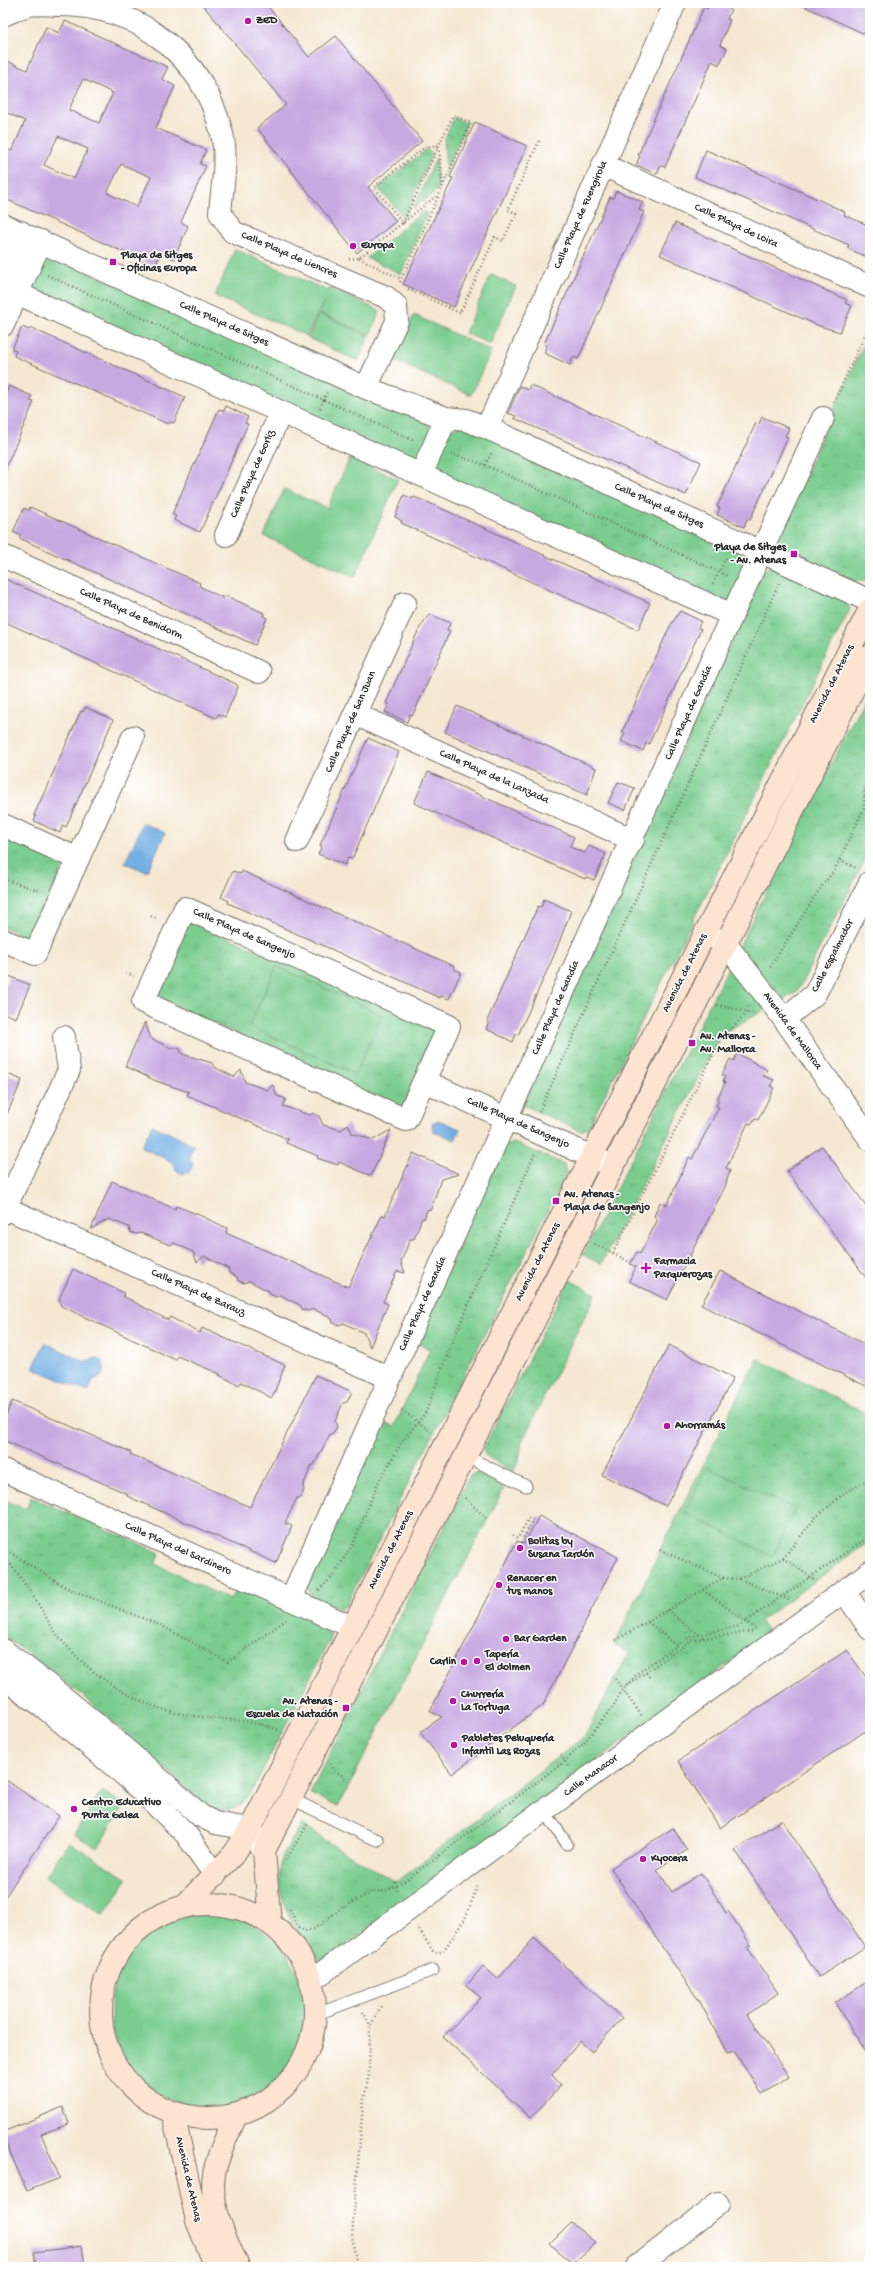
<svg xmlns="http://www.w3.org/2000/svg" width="873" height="2270" viewBox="0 0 873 2270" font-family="'Gochi Hand',sans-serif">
<defs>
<pattern id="park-tufts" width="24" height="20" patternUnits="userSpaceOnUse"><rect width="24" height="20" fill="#7acd8f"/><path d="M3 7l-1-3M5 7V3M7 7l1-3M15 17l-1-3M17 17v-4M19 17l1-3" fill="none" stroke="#6ab07c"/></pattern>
</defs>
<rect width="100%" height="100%" fill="#fff"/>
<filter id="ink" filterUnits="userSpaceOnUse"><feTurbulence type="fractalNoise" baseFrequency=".025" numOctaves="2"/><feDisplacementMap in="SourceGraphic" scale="8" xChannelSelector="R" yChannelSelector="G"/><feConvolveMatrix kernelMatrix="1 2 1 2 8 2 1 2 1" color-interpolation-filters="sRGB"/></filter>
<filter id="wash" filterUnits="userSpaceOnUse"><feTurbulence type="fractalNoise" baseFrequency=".012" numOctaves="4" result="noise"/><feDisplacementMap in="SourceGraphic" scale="16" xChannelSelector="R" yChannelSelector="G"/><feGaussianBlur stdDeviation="0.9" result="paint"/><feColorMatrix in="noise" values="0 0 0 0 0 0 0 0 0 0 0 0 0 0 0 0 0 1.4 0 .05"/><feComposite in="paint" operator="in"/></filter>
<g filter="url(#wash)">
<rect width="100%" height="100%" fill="#f5e7d1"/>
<path fill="url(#park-tufts)" stroke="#527c5d" d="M454 118 467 123 446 170 444 140Z
M427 149 432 154 404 217 378 188Z
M436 158 438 190 413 209Z
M423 211 427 214 401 274 367 258Z
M51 256 427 423 432 431 419 459 409 461 35 291 33 286 45 259Z
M870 330V577L867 580 856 582 778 549 775 542Z
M465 425 741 553 747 563 730 600 720 602 440 475 434 466 451 429Z
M772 567 846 600 850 609 588 1128 581 1131 523 1105 763 570Z
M870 687V850L797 992 721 1034 601 1264 583 1255Z
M3 837 64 865 33 940 3 927Z
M189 920 437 1030 402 1108 154 997Z
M514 1143 564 1164 566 1175 345 1607 339 1609 311 1597 308 1587 381 1421 394 1427 430 1349 416 1342 504 1146Z
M569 1280 596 1294 522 1441 519 1460 513 1472 485 1455 483 1449Z
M757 1359 870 1415V1541L760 1621 768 1633 763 1638 321 1964C314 1951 304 1941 296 1929 285 1913 275 1881 281 1861 285 1849 295 1835 302 1824L322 1837V1839L396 1882 585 1736 629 1653 614 1645 667 1536Z
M477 1473 504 1488 338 1807 310 1793 470 1475Z
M31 1497 160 1553 155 1564 230 1600 236 1588C257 1597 323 1619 331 1637L250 1795 237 1808 223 1810 213 1809 205 1804 81 1694 3 1635V1499L26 1509Z"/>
<path fill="#7acd8f" stroke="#527c5d" d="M235 249 328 291 330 288 380 311 370 335 319 313 323 303 307 336 215 296Z
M491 275 516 286 490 344 465 333Z
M319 314 369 336 358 361 308 338Z
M414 315 491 351 471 395 393 360Z
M350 458 398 479 355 577 264 536 284 489 327 508Z
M277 966 382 1015 355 1074 249 1026Z
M707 1467 795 1509 773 1556 685 1513Z
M102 1791 125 1805 97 1848 74 1834Z
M69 1842 127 1879 104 1915 45 1877Z
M111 2011a97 97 0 1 1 194 0a97 97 0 1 1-194 0Z"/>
<path fill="#72afe4" stroke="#4e6d88" d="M143 823 165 833 147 872 125 863Z
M438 1120 460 1129 455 1140 433 1131 432 1124Z
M152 1125 194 1145 189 1157 193 1165 189 1172 183 1174 176 1170 174 1163 141 1147Z
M45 1343 86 1362 94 1358 102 1361 105 1369 101 1377 93 1380 88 1392 33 1368Z"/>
<g id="blocks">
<path fill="#c7a9e2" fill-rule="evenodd" d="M201 3H265L309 57 336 36 422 141 368 187 396 221 357 253 257 128 286 105Z
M709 3H715L731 10 727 19 730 20 720 45 727 49 719 65 712 61 665 167 661 166 657 174 636 165 640 156 638 155 704 7 707 9Z
M797 3H870V24L865 34Z
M65 21 168 67 162 79 175 86 156 128 206 150 200 164 206 166 181 222 188 226 174 259 161 253 155 266 3 198V147L12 151 25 121 3 111V59L27 70 46 27 59 33ZM83 79 113 93 99 123 69 110ZM58 136 88 149 74 179 44 165ZM121 164 151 177 137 207 107 193Z
M475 122 527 146 454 307 403 284 453 178 450 177Z
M706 150 813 197 845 212 844 215 870 226V249L867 257 847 248 849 245 695 177Z
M616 191 643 202 639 210 644 212 578 359 573 357 570 365 544 353 547 345 544 344 610 197 613 198Z
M675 223 847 300 845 303 852 306 840 332 819 326 660 255Z
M22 327 29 330 31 328 185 397 174 423 170 422 168 424 14 356 16 351 12 349Z
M530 385 701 462 686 495 514 418 516 416 508 413 520 386 528 390Z
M9 386 32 396 30 401 34 402 3 474V399Z
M226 406 248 417 245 423 248 424 200 532 174 520 176 516 172 514 219 409 224 411Z
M762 417 789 428 785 436 788 437 750 520 747 519 744 527 717 515 720 508 717 507 756 423 759 424Z
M404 495 413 499 414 497 427 502 650 603 638 630 401 523 402 521 395 517Z
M30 507 200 583 199 586 223 598 224 595 264 613 263 616 267 618 255 645 19 538 21 535 13 532 24 508 29 510Z
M3 578 236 684 238 687 225 717 218 714 216 718 3 621Z
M680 611 701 621 698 628 701 629 649 744 646 743 643 751 621 741 625 733 622 732 670 626Z
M429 614 450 623 447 630 450 631 413 715 410 714 407 722 385 712 389 704 386 703 419 629Z
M457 706 596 768 587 795 445 732Z
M85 707 113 720 66 827 63 825 60 833 34 821 36 816 34 815 81 711 83 712Z
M368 738 399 752 352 859 348 858 345 865 318 854 322 846 320 845Z
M428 772 574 837 570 847 585 853 589 846 606 854 594 880 586 877 585 879 414 803Z
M618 782 635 788 625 810 608 803Z
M233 871 241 874 242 871 454 966 453 969 461 972 449 999 441 996 440 998 228 903 229 901 221 897Z
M544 899 571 911 555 953 518 1035 516 1034 513 1042 486 1029 489 1022 487 1021 538 906 541 907Z
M9 976 30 985 16 1018 3 1013V991Z
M145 1022 151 1039 171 1048 174 1047 180 1049 182 1054 212 1063 214 1067 234 1077 241 1070 245 1082 267 1090 273 1085 277 1096 286 1099 283 1106 310 1115 313 1113 319 1116 323 1125 341 1130 348 1124 352 1133 373 1140 391 1130 371 1176 339 1162 338 1165 317 1158 318 1156 286 1143 288 1139 187 1095 189 1092 156 1081 125 1066Z
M737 1053 767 1070 763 1076 774 1080 770 1086 774 1088 758 1120 755 1119 751 1125 748 1123 726 1168 730 1170 725 1187 667 1300 629 1281 636 1267 630 1264 637 1252 640 1254 658 1219 654 1216 660 1202 667 1205 689 1157 692 1159 719 1107 716 1106 719 1101 717 1099 725 1083 723 1081 725 1077 722 1075 730 1059 734 1061Z
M3 1072 22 1080 3 1123Z
M822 1146 870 1211V1283L787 1171Z
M413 1153 459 1174 441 1179 431 1209 427 1210 424 1219 422 1218 414 1239H410L401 1262 405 1273 397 1271 383 1302 388 1304 370 1347 364 1333 344 1323 339 1325 333 1323 332 1319 314 1309 308 1311 302 1309 300 1305 280 1295 276 1297 270 1294 269 1291 249 1281 244 1283 238 1281 237 1277 228 1272 229 1269 204 1256 197 1262 193 1252 174 1243 170 1245 141 1233 136 1234 130 1232 129 1227 109 1219 91 1229 112 1181 175 1209 176 1206 197 1214 227 1228 226 1233 348 1287 382 1215 385 1216Z
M73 1269 124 1293 123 1296 168 1320 170 1317 200 1333 202 1328 285 1365 272 1398 241 1382 239 1385 219 1375 220 1374 177 1356 176 1360 61 1306 59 1299Z
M720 1271 870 1347V1388L701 1305Z
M669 1345 733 1378 666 1506 602 1475Z
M316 1375 352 1392 347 1402 343 1403 335 1421 337 1427 333 1433 330 1434 314 1465H312L303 1486 304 1490 301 1497 297 1498 285 1523 292 1526 276 1563 127 1496 128 1494 3 1440V1423L12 1401 131 1452 130 1454 250 1507Z
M539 1516 618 1557 543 1705 452 1774 420 1732 442 1717 430 1711 517 1541 524 1544Z
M847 1650 870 1683V1728L720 1828 678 1761Z
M3 1778 59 1816 3 1900Z
M782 1820 865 1947 819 1977 735 1850Z
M673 1828 687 1850 657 1869 672 1892 701 1873 726 1913 728 1911 751 1945 747 1947 778 1993 747 2015 789 2077 762 2094 734 2051 727 2053 700 2002 664 1950 611 1868Z
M534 1938 622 2018 592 2052 580 2041 552 2075 561 2085 531 2118 443 2037 481 1998 467 1985 483 1966 498 1979Z
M870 1980V2058L835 2003Z
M63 2107 69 2124 41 2134 60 2178 27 2191 3 2137V2132Z
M571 2223 596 2243 573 2263 550 2244Z
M82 2246 85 2267H36L34 2252Z"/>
</g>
</g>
<g filter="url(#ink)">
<use href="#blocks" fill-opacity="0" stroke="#726d65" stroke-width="1"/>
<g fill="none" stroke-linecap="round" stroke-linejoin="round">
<defs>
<path id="lane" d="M462 1454 526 1486
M292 1799 365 1835 378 1840
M544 1810 567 1844
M315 2015 433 1970"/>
<path id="street" d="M3 15C11 12 20 7 29 5 38 3 50 5 59 5 139 5 203 56 222 134 228 158 222 188 220 213L233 232 386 297 396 306 397 321 366 388
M603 165 870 287
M3 225 366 388 446 418 466 420 487 428 870 601
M3 273 21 232
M3 287 732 615
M3 325 41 241
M487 428 675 3
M421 475 446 418
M226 535 281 412
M3 556 259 672
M355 714 633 840
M3 825 78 859 35 954 3 940
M297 841 405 603
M78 859 133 737
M185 908 449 1026 406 1120 143 1002Z
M705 933 725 943 784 1019 870 1139
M784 1019 815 994 870 882
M424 1081 612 1166
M3 1207 390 1378
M3 1213 69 1070 64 1037
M3 1470 352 1627
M844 1591 870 1629
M291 1599 732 615 823 418
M3 1650C72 1702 137 1758 201 1816L215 1823 250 1829 264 1851
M3 1677 45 1708 128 1778 186 1834 215 1875
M311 1981 870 1572
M637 2267 718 2204"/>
<path id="secondary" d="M101 2011a107 107 0 1 1 214 0a107 107 0 1 1-214 0Z
M184 1906 234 1854 250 1829 870 609
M270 1923 264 1851 679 1037 870 656
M173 2113 197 2221 216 2267
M237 2114C228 2134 218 2153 214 2174 209 2202 226 2243 239 2267"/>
</defs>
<use href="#lane" stroke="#726d65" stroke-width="13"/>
<use href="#street" stroke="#726d65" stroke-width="24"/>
<use href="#secondary" stroke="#726d65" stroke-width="24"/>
<path stroke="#726d65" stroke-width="2.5" stroke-dasharray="1 3" stroke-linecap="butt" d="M359 258 401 279
M349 259 359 258 436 196
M47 275 415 441
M400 282 471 123 453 115 403 223 374 187 425 147 439 145 442 184
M408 289 460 313 495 237 503 241 516 213 508 210 540 139
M834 402 870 324
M320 408 327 392
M451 454 485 465 728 576
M485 465 493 451
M713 584 726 558
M840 860 856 868
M3 879 41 891
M151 916 158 919
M770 967 821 887 834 871 864 808 865 786 870 781
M126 973 134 976
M717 1005 753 1013
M539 1112 780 581
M595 1244 613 1253 721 1039 748 1012
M613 1253 631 1263
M402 1410 431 1432
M465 1498 488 1520
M513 1535 518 1538 529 1518 533 1520 523 1539 526 1540
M3 1548 67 1588 162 1626 228 1662 286 1620
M660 1550 723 1578
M3 1555C18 1573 31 1592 43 1612 48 1620 53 1630 59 1637 89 1674 130 1702 177 1713 212 1721 242 1716 278 1730
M783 1558 816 1581
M740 1579 789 1600
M319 1590 333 1576 353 1544 377 1485 401 1443 426 1412 450 1347 535 1153
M703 1590 757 1630
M667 1610 703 1638
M648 1622 677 1646
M616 1640 723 1578 739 1579 783 1558 816 1517 846 1492 870 1479
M646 1673 650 1678
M615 1679 642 1716
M626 1686 692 1640 754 1631
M561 1755 569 1768
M330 1764 334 1770 351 1782
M286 1860 308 1823
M395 1882 398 1893
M290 1909 297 1925 304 1931 314 1929 342 1908 372 1892 386 1891 405 1881 565 1761 584 1743 614 1705 623 1689 639 1672 689 1637 739 1626 870 1536
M417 1927 433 1951 438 1953 443 1951 465 1919 478 1885
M363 2012 370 2025
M357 2267 352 2236 363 2104 369 2074 370 2026 381 2006"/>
<use href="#lane" stroke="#fff" stroke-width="11"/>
<use href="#street" stroke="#fff" stroke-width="22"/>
<use href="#secondary" stroke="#fde4d1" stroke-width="22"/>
</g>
</g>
<g fill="#b5179e" stroke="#fff" stroke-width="1.5">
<circle cx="248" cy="21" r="4"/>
<circle cx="353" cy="246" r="4"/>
<rect x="109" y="258" width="8" height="8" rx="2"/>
<rect x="790" y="550" width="8" height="8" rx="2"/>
<rect x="688" y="1039" width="8" height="8" rx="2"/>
<rect x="552" y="1197" width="8" height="8" rx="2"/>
<path d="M644 1262h4v4h4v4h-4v4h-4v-4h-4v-4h4z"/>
<circle cx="667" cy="1426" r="4"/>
<circle cx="520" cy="1548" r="4"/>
<circle cx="499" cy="1585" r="4"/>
<circle cx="506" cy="1639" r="4"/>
<circle cx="477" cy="1661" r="4"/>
<circle cx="464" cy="1662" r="4"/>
<circle cx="453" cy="1701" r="4"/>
<rect x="342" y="1704" width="8" height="8" rx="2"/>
<circle cx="454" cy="1745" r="4"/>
<circle cx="74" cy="1809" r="4"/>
<circle cx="643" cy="1859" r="4"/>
</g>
<g text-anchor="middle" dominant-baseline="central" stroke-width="3" stroke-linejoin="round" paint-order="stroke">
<g font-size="11" font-weight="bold" fill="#2b2b2b" stroke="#fff" text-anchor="start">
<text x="256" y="21">ZED</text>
<text x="361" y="246">Europa</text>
<text x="121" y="256">Playa de Sitges<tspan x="121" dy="13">- Oficinas Europa</tspan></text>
<text x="786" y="548" text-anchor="end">Playa de Sitges<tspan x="786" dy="13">- Av. Atenas</tspan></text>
<text x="700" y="1037">Av. Atenas -<tspan x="700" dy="13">Av. Mallorca</tspan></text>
<text x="564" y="1195">Av. Atenas -<tspan x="564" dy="13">Playa de Sangenjo</tspan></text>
<text x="654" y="1262">Farmacia<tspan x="654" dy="13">Parquerozas</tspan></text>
<text x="675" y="1426">Ahorramás</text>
<text x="528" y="1542">Bolitas by<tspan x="528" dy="13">Susana Tardón</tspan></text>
<text x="507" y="1579">Renacer en<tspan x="507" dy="13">tus manos</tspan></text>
<text x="514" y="1639">Bar Garden</text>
<text x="485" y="1655">Tapería<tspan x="485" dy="13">El dolmen</tspan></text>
<text x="456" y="1662" text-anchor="end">Carlin</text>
<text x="461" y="1695">Churrería<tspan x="461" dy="13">La Tortuga</tspan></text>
<text x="338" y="1702" text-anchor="end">Av. Atenas -<tspan x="338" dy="13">Escuela de Natación</tspan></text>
<text x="462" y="1739">Pabletes Peluquería<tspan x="462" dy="13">Infantil Las Rozas</tspan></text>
<text x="82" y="1803">Centro Educativo<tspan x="82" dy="13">Punta Galea</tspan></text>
<text x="651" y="1859">Kyocera</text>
</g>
<g font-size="11" fill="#2b2b2b" stroke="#fff">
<text transform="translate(581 215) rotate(-66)">Calle Playa de Fuengirola</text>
<text transform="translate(736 226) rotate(25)">Calle Playa de Loira</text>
<text transform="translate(289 255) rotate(23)">Calle Playa de Liencres</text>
<text transform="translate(224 324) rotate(24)">Calle Playa de Sitges</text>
<text transform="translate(253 474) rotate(-66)">Calle Playa de Gorliz</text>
<text transform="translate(659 506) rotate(24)">Calle Playa de Sitges</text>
<text transform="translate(131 614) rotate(24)">Calle Playa de Benidorm</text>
<text transform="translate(832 684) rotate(-63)">Avenida de Atenas</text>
<text transform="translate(689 713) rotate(-66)">Calle Playa de Gandía</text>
<text transform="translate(351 722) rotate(-66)">Calle Playa de San Juan</text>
<text transform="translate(494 777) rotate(24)">Calle Playa de la Lanzada</text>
<text transform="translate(244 934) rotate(24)">Calle Playa de Sangenjo</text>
<text transform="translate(833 956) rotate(-63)">Calle Espalmador</text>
<text transform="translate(685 973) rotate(-63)">Avenida de Atenas</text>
<text transform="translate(556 1008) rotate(-66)">Calle Playa de Gandía</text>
<text transform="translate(792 1031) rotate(54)">Avenida de Mallorca</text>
<text transform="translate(518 1123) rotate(24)">Calle Playa de Sangenjo</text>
<text transform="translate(538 1262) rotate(-63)">Avenida de Atenas</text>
<text transform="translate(198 1293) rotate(24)">Calle Playa de Zarauz</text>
<text transform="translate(423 1304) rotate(-66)">Calle Playa de Gandía</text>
<text transform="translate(178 1549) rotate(24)">Calle Playa del Sardinero</text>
<text transform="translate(391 1550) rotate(-63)">Avenida de Atenas</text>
<text transform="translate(591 1776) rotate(-36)">Calle Manacor</text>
<text transform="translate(188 2179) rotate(77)">Avenida de Atenas</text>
</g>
</g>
<rect width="873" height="2270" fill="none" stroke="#fff" stroke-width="16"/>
</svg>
